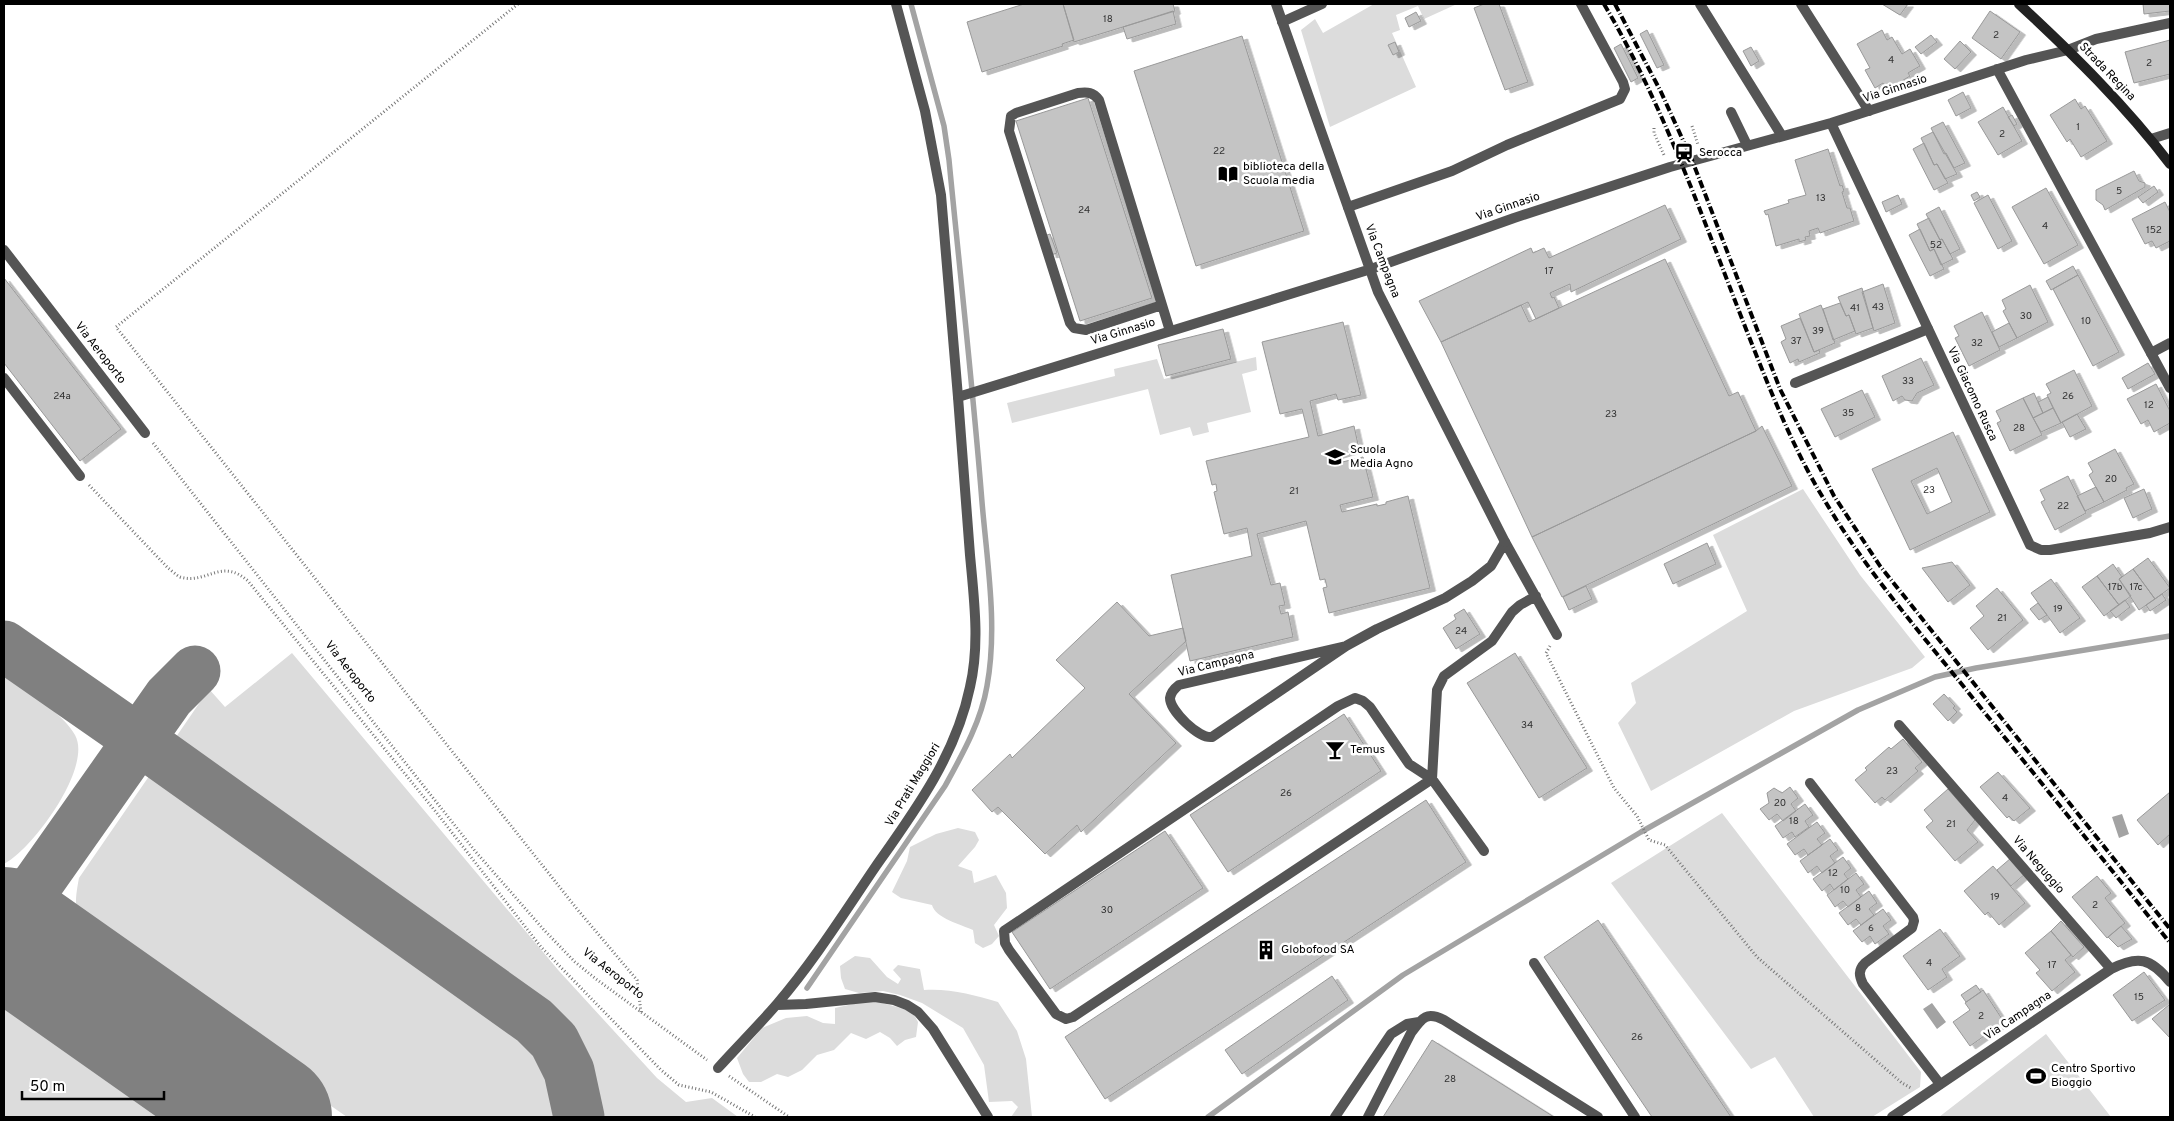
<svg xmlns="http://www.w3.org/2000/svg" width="2174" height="1121" viewBox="0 0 2174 1121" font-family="Overpass,sans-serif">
<defs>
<filter id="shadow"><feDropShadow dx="5.5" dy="3" stdDeviation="0" flood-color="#0004"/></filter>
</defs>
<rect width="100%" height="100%" fill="#fff"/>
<path fill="#dcdcdc" d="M1374 4H1457L1424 19 1418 6 1396 15 1400 30 1392 33 1416 87 1330 127 1301 30 1315 19 1323 33Z
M1256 357 1257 370 1242 374 1251 412 1207 423 1209 432 1193 436 1190 427 1160 435 1148 389 1012 423 1007 403 1115 376 1114 369 1157 359 1164 379Z
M1803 489 1860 575 1925 657 1912 668 1794 711 1651 791 1618 723 1636 703 1631 683 1747 611 1713 535Z
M292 653 559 971 657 1078 686 1102 712 1098 738 1117H347L94 941C75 916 73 909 79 878L209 689 225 707Z
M4 672C22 687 65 715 75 735 93 767 33 849 4 864Z
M1722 813 1921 1072 1920 1087 1872 1117H1814L1775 1057 1751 1069 1611 883Z
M958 828 975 832 979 840 975 847 958 866 972 871 974 883 996 875 1006 893 1007 908 994 925 999 936 992 944 983 948 975 943 973 930C962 925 935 918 932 905L901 898 892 892 907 861 910 847 936 834Z
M855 956 870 958 887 977 898 984 901 979 893 970 898 965 920 969 924 990C948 988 975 995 998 1002L1017 1031 1026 1059 1032 1117H1011L1018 1107 1012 1101 989 1102 984 1065 963 1028 922 1003 900 995 883 991 859 993 845 989 841 978 840 966Z
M4 984 195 1117H4Z
M871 1000 912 1011 918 1022 916 1037 905 1040 897 1046 890 1038 880 1032 866 1039 851 1033 834 1050 817 1055 802 1070 788 1077 777 1074 761 1082H749L743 1074 737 1058 762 1028 786 1018 807 1016 823 1023 835 1024V1008Z
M2046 1034 2111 1117H1939Z"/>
<path fill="#a3a3a3" d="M2122 814 2129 834 2119 838 2112 817Z
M1932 1003 1946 1022 1937 1029 1923 1009Z"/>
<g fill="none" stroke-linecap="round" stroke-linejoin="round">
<path stroke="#a3a3a3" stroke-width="5.5" d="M807 988 945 786C962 755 981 722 987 686 998 626 987 562 982 502 973 388 960 274 949 160L944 126 911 4
M1208 1117 1403 975 1641 832 1858 710 1935 677 1976 668 2170 636"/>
<path stroke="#808080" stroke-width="51" d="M4 646 162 756 534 1021 554 1041 569 1071 579 1117
M38 883 169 697 195 671
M4 906 25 897 38 883C15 925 36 948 66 974"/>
<path stroke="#808080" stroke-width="128" d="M4 931 268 1117"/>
</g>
<path fill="#c4c4c4" stroke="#999" fill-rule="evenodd" filter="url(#shadow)" d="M1024 4H1063L1074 40 1062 44 1063 46 982 72 967 22Z
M1063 4H1173L1175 11 1074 42Z
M1484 4H1499L1528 82 1505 90 1474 8Z
M1882 4H1908L1900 15Z
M2143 4H2170V11L2144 14Z
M1173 11 1176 24 1127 39 1123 27Z
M1990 11 2020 32 2001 59 1972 38Z
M1416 12 1421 21 1409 27 1405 18Z
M1647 30 1664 65 1657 68 1640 34Z
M1882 30 1887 40 1892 37 1902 54 1910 49 1920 66 1908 73 1910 76 1887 90 1883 83 1875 88 1865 70 1870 68 1857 44Z
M1931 35 1937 42 1921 54 1915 47Z
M1242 36 1304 231 1196 266 1134 71Z
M2170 40V74L2134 83 2125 52Z
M1960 41 1971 52 1955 69 1944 59Z
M1395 42 1399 52 1393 55 1388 45Z
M1621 44 1638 78 1631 82 1614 48Z
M1751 47 1759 61 1751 66 1743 51Z
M1963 92 1971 108 1956 116 1948 100Z
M1088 98 1152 298 1080 321 1016 121Z
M2075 99 2081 109 2085 106 2107 141 2081 157 2070 139 2067 142 2050 115Z
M2003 107 2022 141 1998 155 1978 122Z
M2012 115 2017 124 2014 126 2008 117Z
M1943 122 1965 163 1954 168 1946 153 1944 154 1931 128Z
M1933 132 1957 174 1945 179 1937 164 1934 165 1921 138Z
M1924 143 1934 165 1937 164 1948 183 1934 190 1913 149Z
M1828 149 1840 186 1842 185 1844 191 1842 192 1847 208H1850L1854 221 1820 233 1818 228 1809 231 1810 236 1805 237 1806 240 1799 242V239L1776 246 1768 214 1766 215 1764 211 1789 203 1788 200 1806 195 1795 160Z
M2134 171 2139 181 2145 183V187L2105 210 2103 205 2096 200V190Z
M2154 186 2158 192 2143 203 2138 197Z
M2046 188 2078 245 2044 264 2012 207Z
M1977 192 1980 197 1974 201 1971 195Z
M1898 195 1902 204 1886 212 1882 202Z
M1988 195 2012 241 1998 249 1974 203Z
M2165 202 2170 212V241L2156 248 2152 241 2145 244 2132 219Z
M1665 205 1681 239 1571 292 1570 284 1550 293 1552 298 1554 297 1559 308 1536 319 1528 302 1441 342 1419 301 1531 248 1533 253 1544 248 1549 258Z
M1939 207 1960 249 1950 254 1942 239 1940 240 1926 214Z
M1929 218 1940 240 1942 239 1953 259 1941 265 1934 249 1930 251 1917 224Z
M1920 229 1930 251 1934 249 1944 269 1930 276 1909 235Z
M1050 234 1057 253 1051 255 1044 236Z
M1665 259 1729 396 1738 392 1756 431 1532 537 1441 342 1521 305 1529 322Z
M2073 266 2078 275 2051 290 2046 281Z
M2078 275 2119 352 2093 366 2053 289Z
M4 278 121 429 80 461 4 363Z
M1883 284 1895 323 1874 331 1862 292Z
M2030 285 2048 322 2017 338 2003 311 2006 309 2002 300Z
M1862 288 1873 328 1856 334 1849 315 1846 316 1838 297Z
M1840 303 1846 316 1849 315 1855 331 1833 340 1823 309Z
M1821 305 1835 343 1814 352 1799 314Z
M1982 312 2000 350 1969 366 1955 338 1959 336 1954 326Z
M1800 318 1814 352 1819 350 1820 353 1799 362 1798 359 1790 363 1781 342 1786 339 1781 326Z
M1343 322 1361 395 1338 400 1336 394 1310 401 1318 436 1354 426 1359 449 1328 458 1330 465 1363 457 1373 497 1340 505 1342 512 1377 504V506L1386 504V502L1408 496 1430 588 1329 613 1323 588 1327 587 1325 579 1320 580 1306 521 1257 534 1271 585 1280 583 1285 605 1279 606 1281 614 1288 612 1293 637 1190 661 1171 575 1252 556 1247 528 1224 534 1214 492 1217 491 1216 484 1212 485 1206 461 1309 437 1302 409 1280 414 1262 342Z
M2009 323 2017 338 1999 347 1992 332Z
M1223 329 1231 359 1166 376 1158 345Z
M1921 358 1934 385 1917 393 1912 401 1905 400 1902 396 1893 401 1882 376Z
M2148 363 2155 374 2128 389 2122 378Z
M2074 370 2092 406 2061 423 2047 395 2051 393 2046 384Z
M2156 384 2170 411V423L2154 432 2148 420 2141 424 2127 399Z
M1862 390 1875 417 1835 437 1821 409Z
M2034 393 2043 413 2033 418 2023 398Z
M2048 397 2053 408 2043 413 2038 402Z
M2023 398 2042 435 2010 451 1997 423 2001 421 1996 411Z
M2053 408 2061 423 2041 432 2033 418Z
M2077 414 2086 429 2070 437 2062 422Z
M1762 426 1792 486 1562 597 1532 537 1756 431Z
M1953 432 1990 512 1910 550 1872 469ZM1937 468 1952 502 1927 514 1911 481Z
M2115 449 2134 484 2126 488 2127 490 2104 502 2089 475 2093 472 2088 463Z
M2068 476 2086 513 2055 530 2041 502 2045 500 2040 490Z
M2096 487 2104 502 2085 511 2077 496Z
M2144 489 2152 509 2133 518 2124 498Z
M1707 543 1716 564 1673 584 1664 564Z
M2148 558 2170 588 2155 599 2133 569Z
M1952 562 1970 585 1948 602 1922 568Z
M2113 564 2122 577 2119 579 2131 596 2119 605 2097 576Z
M2133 569 2155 599 2139 610 2119 579Z
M2097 576 2119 605 2104 616 2082 587Z
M2051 579 2080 618 2060 633 2031 593Z
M1586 586 1592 599 1569 610 1563 597Z
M1997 588 2023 620 1988 650 1970 628 1984 616 1976 606Z
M2162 594 2166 600 2150 611 2146 605Z
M2125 600 2130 607 2116 618 2110 611Z
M1117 602 1149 636 1183 628 1186 641 1129 694 1176 743 1081 832 1077 825 1045 854 998 807 992 812 972 790 1010 754 1012 758 1085 688 1056 660Z
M2038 603 2047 615 2039 620 2030 609Z
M1464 609 1480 634 1456 649 1443 628 1456 619 1454 615Z
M1515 653 1587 768 1539 798 1467 683Z
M1944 694 1955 706 1953 708 1957 712 1948 721 1933 704Z
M1344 714 1381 771 1228 872 1190 815Z
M1903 739 1922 762 1915 768 1918 771 1885 800 1882 797 1875 803 1855 780 1867 770 1865 768 1889 747 1891 749Z
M1998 772 2030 808 2014 821 2009 816 2007 818 1980 787Z
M1790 787 1798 798 1791 804 1796 811 1783 821 1777 814 1769 820 1760 809 1769 803 1767 793 1774 788 1782 793Z
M1948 789 1975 820 1967 830 1978 842 1955 861 1926 827 1933 821 1924 810Z
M2170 792V834L2158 845 2137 820Z
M1426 800 1466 862 1105 1099 1065 1037Z
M1805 804 1813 815 1805 821 1809 827 1795 837 1792 832 1783 838 1775 826Z
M1817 822 1825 833 1817 839 1822 845 1808 855 1804 849 1795 855 1787 844Z
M1165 831 1203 888 1050 989 1012 932Z
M1830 839 1838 850 1830 856 1835 863 1822 873 1817 866 1808 873 1800 861Z
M1843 857 1851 868 1844 874 1848 879 1834 890 1830 884 1822 891 1813 879Z
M2011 858 2025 874 2011 886 1997 870Z
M1993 866 2025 903 1999 925 1988 912 1985 915 1964 891Z
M1856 873 1864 884 1856 890 1861 897 1848 907 1843 901 1835 907 1827 895Z
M2097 876 2111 893 2105 898 2125 923 2107 938 2072 897Z
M1869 891 1877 903 1869 909 1874 915 1861 925 1856 919 1848 925 1839 913Z
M1883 909 1891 920 1883 926 1889 934 1875 944 1870 936 1862 942 1853 931Z
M1598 920 1731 1117H1652L1544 957Z
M2061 921 2084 947 2073 957 2051 931Z
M2121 926 2132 939 2118 947 2108 937Z
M1940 929 1960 956 1942 969 1947 977 1928 990 1903 956Z
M2051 931 2071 955 2065 960 2075 972 2052 991 2036 973 2040 970 2025 953Z
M2144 972 2165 1000 2132 1021 2113 995Z
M1332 976 1348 1000 1242 1074 1225 1050Z
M1976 985 1981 992 1966 1002 1961 995Z
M1983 990 2004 1022 1970 1046 1953 1022 1970 1010 1965 1003Z
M2170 1004V1038L2152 1019Z
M1432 1040 1554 1117H1383Z"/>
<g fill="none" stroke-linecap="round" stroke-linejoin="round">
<path stroke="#777" stroke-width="3" stroke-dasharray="1 2.5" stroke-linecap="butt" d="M518 4 116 327 577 909 637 980 641 1012
M1692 126 1698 145
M1654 128V133L1664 155
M153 443 475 851 544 930 575 962 596 979 707 1060
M89 485 167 567C171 570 176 575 180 577 207 585 221 557 248 581L436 812 541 947 661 1070 679 1085 711 1092 755 1117
M1550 646 1546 653 1614 788 1637 816 1649 840 1665 845 1757 957 1902 1083 1911 1088
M729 1076 789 1117"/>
<path stroke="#555" stroke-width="10" d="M1700 4 1782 136
M1801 4 1869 111
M1282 22 1322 4
M1731 112 1747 145
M2151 139 2170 133
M1348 207 1452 171 1507 145 1620 99 1625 89 1623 82 1581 4
M1162 305 1086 330 1074 328 1070 323 1009 131 1011 116 1016 113 1078 93C1088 92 1093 92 1099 100L1170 331
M2151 353 2170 388
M4 378 80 476
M1795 383 1928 329
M1346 646 1212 737C1199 739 1170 711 1170 698 1171 692 1175 688 1179 685L1346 646 1377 629 1445 598 1472 581 1491 566 1505 542 1557 635
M1355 698 1363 701 1370 707 1409 764 1432 779 1073 1017 1066 1019 1056 1014 1009 950 1005 943 1004 931 1338 706Z
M1810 783 1913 917 1914 921 1912 928 1865 963C1858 970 1859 976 1863 984L1940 1084
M1484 851 1432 779 1437 690 1444 676 1492 641 1512 612 1520 605 1536 596
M1534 963 1635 1117
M777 1005 806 1004 875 997 894 1000 907 1005 918 1012 933 1029 988 1117
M718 1068C737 1047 758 1026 777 1004 814 961 844 913 876 866 915 811 956 755 970 687 980 644 974 599 970 555 966 502 962 450 958 397
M1335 1117 1391 1034 1407 1024 1419 1022
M1368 1117 1411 1033C1422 1018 1426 1011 1444 1020L1598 1117"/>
<path stroke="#555" stroke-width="10" d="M896 4 925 111 941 195 958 397 1371 269 1514 218 1670 167 1831 123 2026 60 2068 50 2096 39 2170 23
M1276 4 1378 292 1505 542
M1997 69 2151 353 2170 343
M1831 123 2030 545 2041 550H2050L2150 533 2170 527
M4 250 145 433
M1899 725 2111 969C2138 955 2151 958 2170 982
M1892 1117 2111 969"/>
<path stroke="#222" stroke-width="10" d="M2019 4C2073 54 2125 105 2170 164"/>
<path stroke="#000" stroke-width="4" stroke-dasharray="8 2.5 1 2.5" stroke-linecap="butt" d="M1604 4C1664 106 1703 219 1746 329 1769 387 1792 447 1825 501 1865 569 1918 630 1968 692 2035 775 2103 859 2170 943
M1615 4 1661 92 1692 160 1780 389 1834 496 1880 566 2170 929"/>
</g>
<defs>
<symbol id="station-bare" viewBox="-9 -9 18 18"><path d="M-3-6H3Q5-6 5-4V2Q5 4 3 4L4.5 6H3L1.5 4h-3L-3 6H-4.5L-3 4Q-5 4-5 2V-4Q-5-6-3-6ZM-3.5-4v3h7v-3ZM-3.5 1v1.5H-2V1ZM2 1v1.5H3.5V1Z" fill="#000" stroke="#fff" stroke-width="2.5" paint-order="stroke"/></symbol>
<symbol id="library-bare" viewBox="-9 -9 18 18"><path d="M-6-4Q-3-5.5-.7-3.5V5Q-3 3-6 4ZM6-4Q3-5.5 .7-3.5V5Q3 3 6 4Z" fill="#000" stroke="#fff" stroke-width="2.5" paint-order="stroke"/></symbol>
<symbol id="school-bare" viewBox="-9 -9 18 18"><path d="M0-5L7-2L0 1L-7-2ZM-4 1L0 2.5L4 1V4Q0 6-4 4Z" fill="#000" stroke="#fff" stroke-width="2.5" paint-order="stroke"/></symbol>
<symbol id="bar-bare" viewBox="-9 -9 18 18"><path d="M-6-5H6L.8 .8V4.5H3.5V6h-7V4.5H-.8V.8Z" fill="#000" stroke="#fff" stroke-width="2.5" paint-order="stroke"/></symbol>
<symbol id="building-bare" viewBox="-9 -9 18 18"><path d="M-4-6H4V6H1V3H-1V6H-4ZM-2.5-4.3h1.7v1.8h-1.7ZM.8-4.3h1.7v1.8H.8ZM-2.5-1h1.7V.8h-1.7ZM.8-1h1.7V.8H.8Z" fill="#000" stroke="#fff" stroke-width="2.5" paint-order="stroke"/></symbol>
<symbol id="stadium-bare" viewBox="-9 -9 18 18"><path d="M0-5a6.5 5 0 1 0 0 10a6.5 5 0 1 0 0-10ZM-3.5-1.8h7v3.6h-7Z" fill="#000" stroke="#fff" stroke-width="2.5" paint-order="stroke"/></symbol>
</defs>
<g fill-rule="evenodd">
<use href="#station-bare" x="1670" y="139" width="28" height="28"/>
<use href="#library-bare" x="1214" y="160" width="28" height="28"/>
<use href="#school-bare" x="1321" y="443" width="28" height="28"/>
<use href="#bar-bare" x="1321" y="736" width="28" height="28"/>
<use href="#building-bare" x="1252" y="936" width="28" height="28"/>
<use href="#stadium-bare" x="2022" y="1062" width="28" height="28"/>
</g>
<g text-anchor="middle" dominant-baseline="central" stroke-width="5" stroke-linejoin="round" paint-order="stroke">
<g font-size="10" fill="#313131">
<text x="1108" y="19">18</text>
<text x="1996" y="35">2</text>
<text x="1891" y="60">4</text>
<text x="2149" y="63">2</text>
<text x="2078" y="127">1</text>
<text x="2002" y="134">2</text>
<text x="1219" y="151">22</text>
<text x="2119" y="191">5</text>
<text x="1821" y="198">13</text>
<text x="1084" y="210">24</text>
<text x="2045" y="226">4</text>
<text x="2154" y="230">152</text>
<text x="1936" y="245">52</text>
<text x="1549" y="271">17</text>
<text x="1878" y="307">43</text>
<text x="1855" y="308">41</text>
<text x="2026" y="316">30</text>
<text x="2086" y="321">10</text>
<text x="1818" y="331">39</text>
<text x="1796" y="341">37</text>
<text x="1977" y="343">32</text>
<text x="1908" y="381">33</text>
<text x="62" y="396">24a</text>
<text x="2068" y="396">26</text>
<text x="2149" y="405">12</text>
<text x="1848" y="413">35</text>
<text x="1611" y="414">23</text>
<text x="2019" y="428">28</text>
<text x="2111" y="479">20</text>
<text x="1929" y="490">23</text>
<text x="1294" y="491">21</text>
<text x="2063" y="506">22</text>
<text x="2115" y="587">17b</text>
<text x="2136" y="587">17c</text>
<text x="2058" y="609">19</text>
<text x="2002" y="618">21</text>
<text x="1461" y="631">24</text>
<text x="1527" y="725">34</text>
<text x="1892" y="771">23</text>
<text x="1286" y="793">26</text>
<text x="2005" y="798">4</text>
<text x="1780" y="803">20</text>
<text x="1794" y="821">18</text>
<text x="1951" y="824">21</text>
<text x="1833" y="873">12</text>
<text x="1845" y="890">10</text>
<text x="1995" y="897">19</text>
<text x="2095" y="905">2</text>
<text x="1858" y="908">8</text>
<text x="1107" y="910">30</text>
<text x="1871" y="928">6</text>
<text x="1929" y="963">4</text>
<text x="2052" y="965">17</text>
<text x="2139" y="997">15</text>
<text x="1981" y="1016">2</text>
<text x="1637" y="1037">26</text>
<text x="1450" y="1079">28</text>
</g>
<g font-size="12" fill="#000" stroke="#fff">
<text transform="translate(2107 72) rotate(46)">Strada Regina</text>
<text transform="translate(1895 89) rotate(-18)">Via Ginnasio</text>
<text transform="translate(1508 207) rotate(-19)">Via Ginnasio</text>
<text transform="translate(1382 261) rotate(69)">Via Campagna</text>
<text transform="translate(1123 332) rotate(-17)">Via Ginnasio</text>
<text transform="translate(100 353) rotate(52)">Via Aeroporto</text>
<text transform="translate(1972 394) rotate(65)">Via Giacomo Rusca</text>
<text transform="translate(1216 664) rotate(-14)">Via Campagna</text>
<text transform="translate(350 672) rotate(52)">Via Aeroporto</text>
<text transform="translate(913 785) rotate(-59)">Via Prati Maggiori</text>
<text transform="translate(2038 865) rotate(49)">Via Neguggio</text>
<text transform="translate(613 974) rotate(38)">Via Aeroporto</text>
<text transform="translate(2018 1016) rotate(-34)">Via Campagna</text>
</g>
<g font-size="12" fill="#000" stroke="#fff" text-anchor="start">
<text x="1699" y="153">Serocca</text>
<text x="1243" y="167">biblioteca della<tspan x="1243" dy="14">Scuola media</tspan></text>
<text x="1350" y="450">Scuola<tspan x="1350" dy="14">Media Agno</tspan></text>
<text x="1350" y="750">Temus</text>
<text x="1281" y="950">Globofood SA</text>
<text x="2051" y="1069">Centro Sportivo<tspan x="2051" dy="14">Bioggio</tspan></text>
</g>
</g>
<rect width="2174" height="1121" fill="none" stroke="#000000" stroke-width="10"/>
<path d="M22 1091v8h142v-8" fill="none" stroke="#000000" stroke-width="2.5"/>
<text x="30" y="1091" font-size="15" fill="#000000" stroke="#ffffff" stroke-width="4" paint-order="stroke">50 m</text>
</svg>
